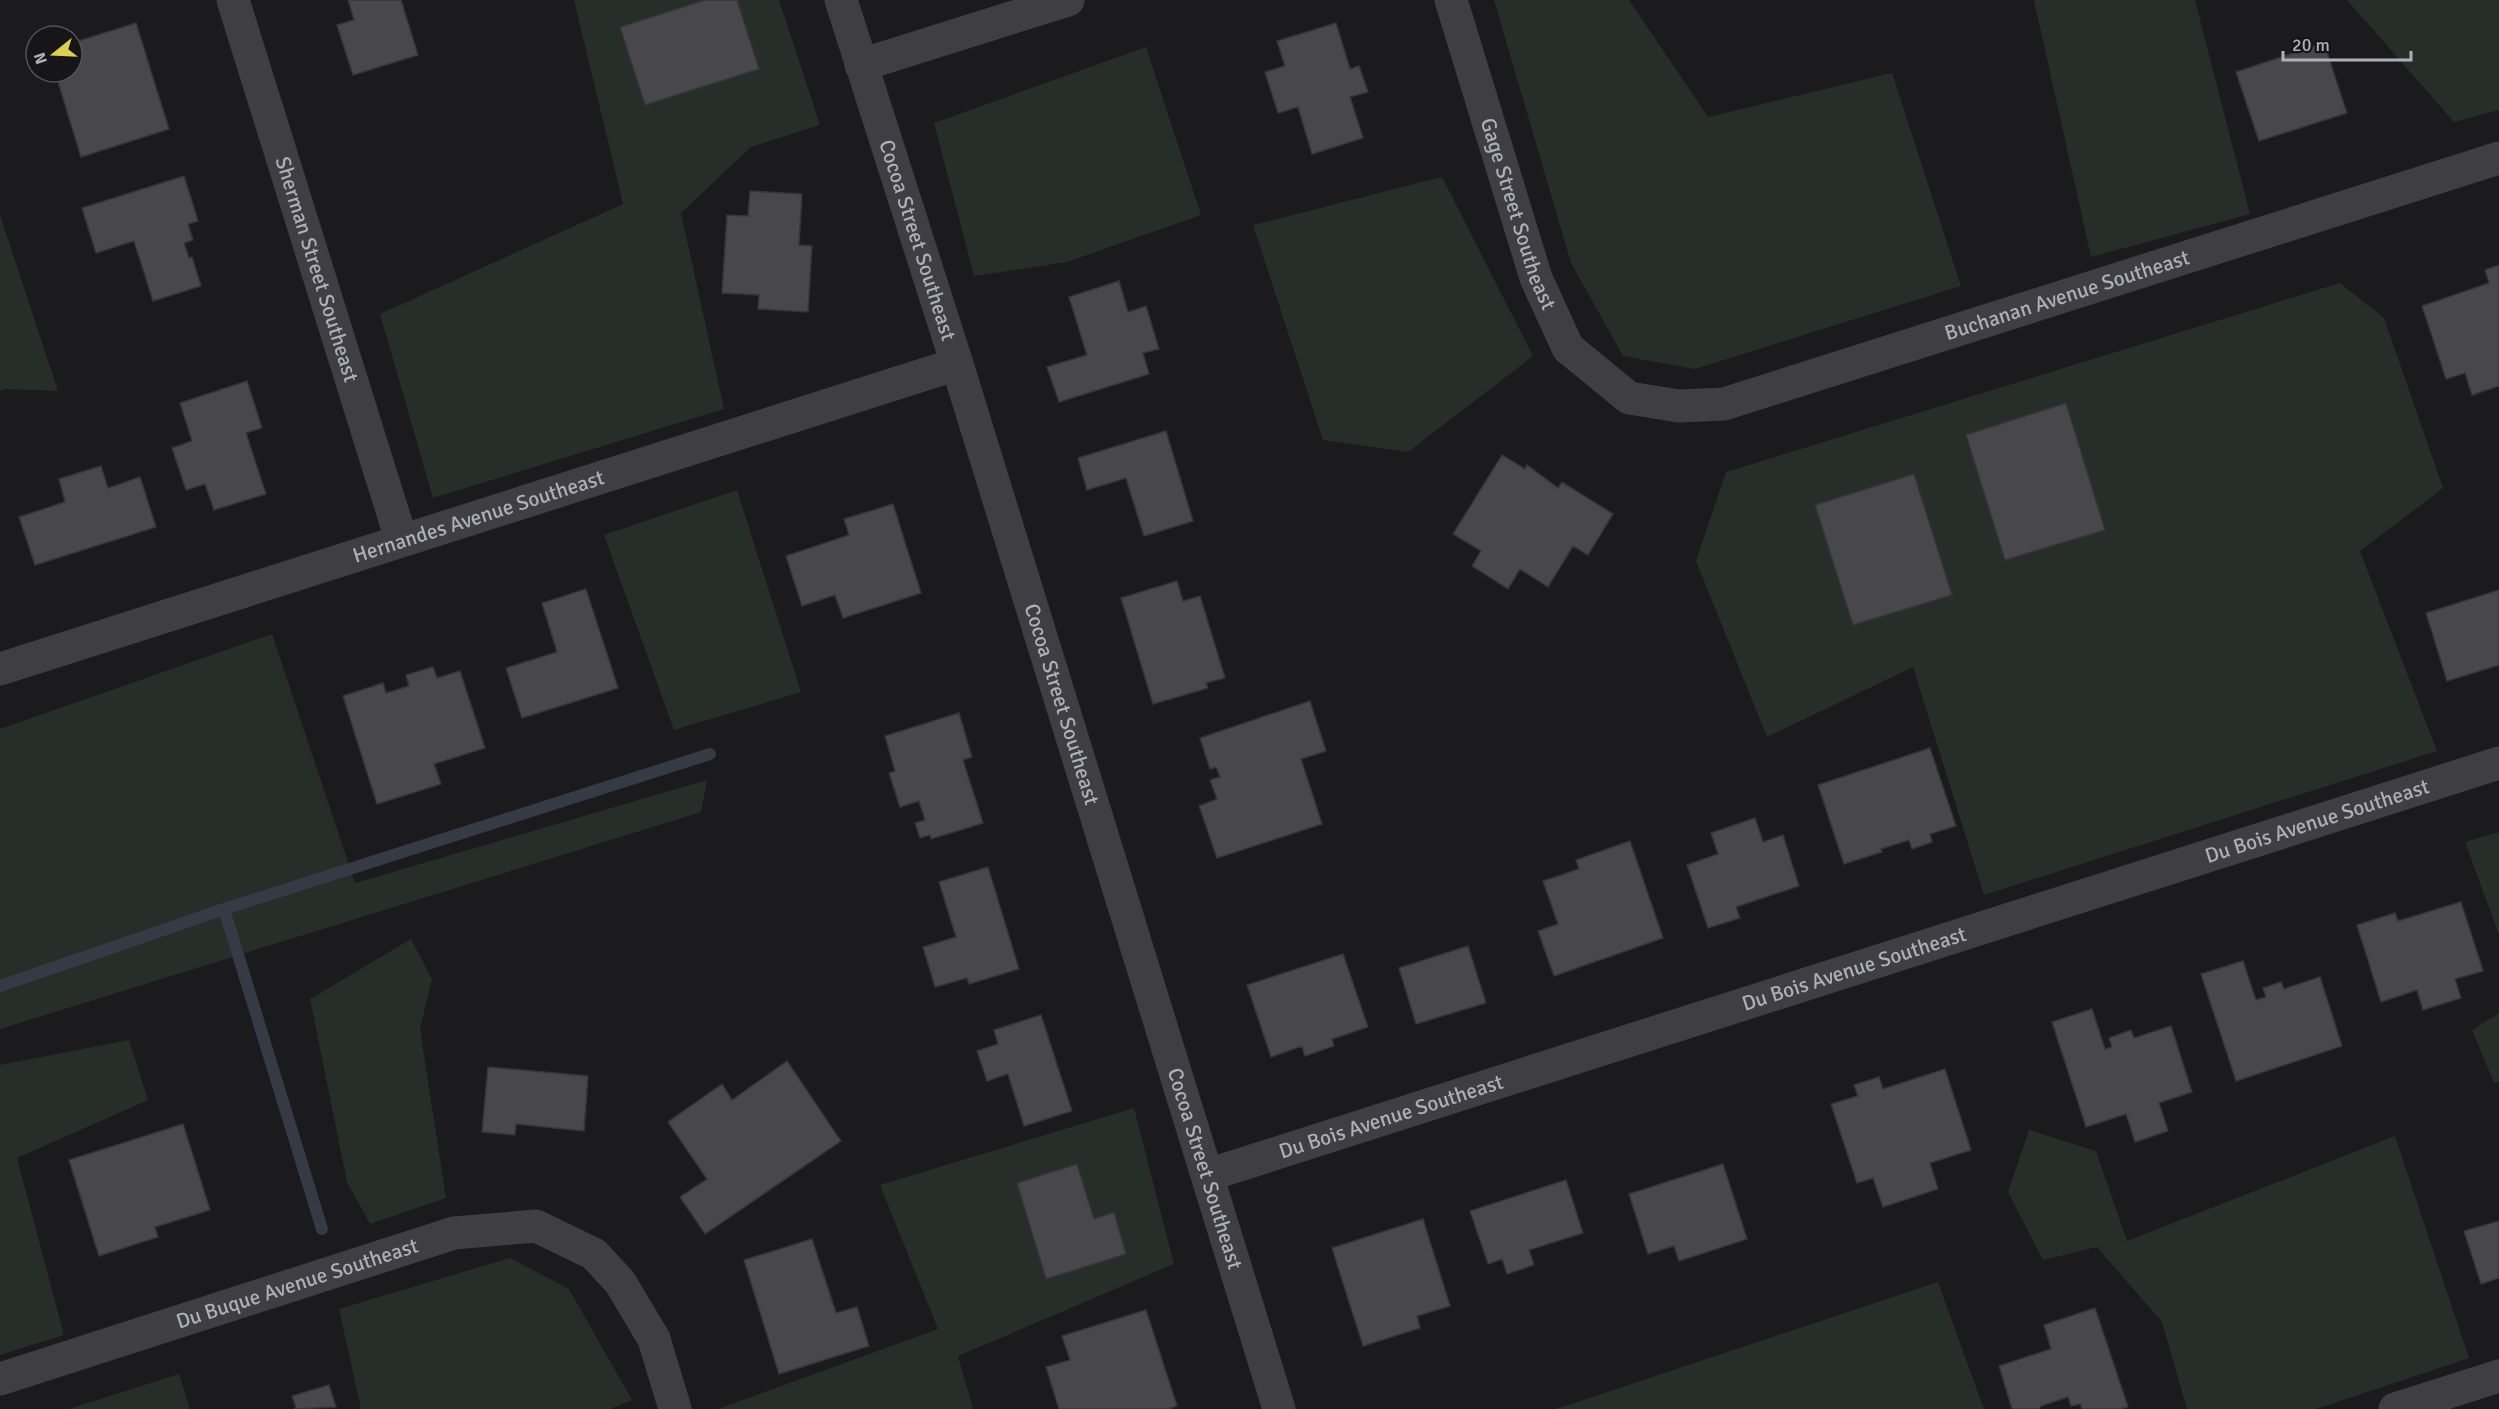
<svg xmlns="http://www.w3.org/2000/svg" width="2499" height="1409" viewBox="0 0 2499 1409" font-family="Signika,sans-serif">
<rect width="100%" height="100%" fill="#1b1a1c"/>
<path fill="#272e2a" d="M574 0H779L820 125 751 147 681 213 724 409 433 498 380 314 623 204Z
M1494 0H1629L1708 117 1892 73 1961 286 1695 369 1623 356 1571 263Z
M2034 0H2195L2250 214 2091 257Z
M2347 0H2499V110L2454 122Z
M1146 47 1201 215 1067 262 974 276 934 123Z
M1442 177 1533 356 1408 452 1323 440 1253 225Z
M0 215 58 391 6 389 0 391Z
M2340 283 2384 318 2443 488 2360 551 2437 751 1984 895 1913 667 1767 737 1696 561 1726 472Z
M737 490 801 692 674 730 604 535Z
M272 634 355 883 707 780 701 812 0 1029V729Z
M2499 832V935L2465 842Z
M411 939 432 979 420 1029 446 1198 370 1224 347 1182 310 999Z
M2499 1013V1082L2494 1083 2472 1030Z
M129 1040 148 1100 17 1158 64 1335 0 1355V1065Z
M1134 1108 1174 1264 958 1356 973 1409H718L938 1329 880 1185Z
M2029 1130 2096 1151 2127 1241 2395 1136 2469 1358 2316 1409H2187L2162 1322 2097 1247 2043 1260 2008 1192Z
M510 1258 569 1289 632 1400 610 1409H361L339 1309Z
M1938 1282 1984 1409H1556Z
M179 1374 190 1409H69Z"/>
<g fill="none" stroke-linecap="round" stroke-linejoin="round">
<path stroke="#363a44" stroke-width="12" d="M224 909 322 1229
M0 986 224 909 710 754"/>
</g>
<path fill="#48484c" stroke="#363538" stroke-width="1.5" d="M348 0H401L418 55 353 75 337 25 354 20Z
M705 0H737L759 69 645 105 620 27Z
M136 23 169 129 81 157 55 72H72V43Z
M1336 23 1350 69 1359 66 1368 92 1350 97 1363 138 1312 154 1298 107 1278 113 1265 72 1285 66 1277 41Z
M2324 43 2347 113 2259 141 2236 72Z
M184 176 198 221 188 224 193 240 184 243 189 258 192 257 201 286 153 301 134 241 96 253 82 208Z
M750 191 802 194 799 245 812 246 808 312 758 309 759 295 722 293 727 215 748 216Z
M2499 265V386L2472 395 2465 373 2446 379 2422 306 2489 283 2485 270Z
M1119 281 1128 312 1146 306 1159 349 1143 353 1149 374 1059 402 1047 367 1087 355 1069 297Z
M247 381 262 428 246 433 266 494 214 510 205 484 186 490 172 448 192 441 180 403Z
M2066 403 2105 530 2005 560 1966 435Z
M1166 431 1193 521 1144 536 1126 478 1087 490 1078 458Z
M1502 455 1525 469 1527 465 1558 488 1562 482 1613 514 1588 555 1573 546 1548 587 1520 569 1508 589 1472 566 1481 551 1453 534Z
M101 466 108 488 140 477 156 527 35 565 19 517 65 502 59 479Z
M1914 474 1952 595 1853 625 1815 505Z
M893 504 921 593 843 618 835 595 802 606 786 556 849 535 844 519Z
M1177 581 1183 601 1200 596 1225 678 1206 683 1208 688 1153 704 1121 598Z
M586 589 618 688 522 718 506 668 557 652 542 603Z
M2499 590V665L2447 681 2426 613Z
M433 667 437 678 460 671 485 748 434 764 441 784 377 804 343 696 383 683 386 693 409 686 406 675Z
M1310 701 1326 751 1301 759 1322 824 1217 858 1199 806 1217 799 1210 780 1220 777 1216 767 1210 769 1200 738Z
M959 713 972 757 963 760 983 823 931 839 930 835 920 838 915 823 925 820 919 801 900 807 889 773 895 771 885 736Z
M1930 748 1956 826 1930 834 1932 842 1912 849 1909 840 1881 849 1882 852 1844 864 1818 785Z
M1755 818 1763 842 1783 835 1799 886 1736 907 1740 918 1708 928 1687 865 1718 854 1711 833Z
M1630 841 1663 938 1554 976 1538 931 1558 924 1543 881 1579 869 1576 860Z
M988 867 1019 969 969 984 967 978 935 987 923 947 956 937 939 882Z
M2461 902 2483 971 2455 979 2461 998 2423 1010 2417 990 2381 1002 2357 925 2395 913 2398 921Z
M1468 946 1486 1003 1416 1024 1399 968Z
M1343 954 1368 1027 1332 1039 1334 1046 1305 1056 1302 1046 1271 1057 1247 985Z
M2243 961 2256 1000 2266 997 2263 988 2281 982 2284 989 2320 977 2342 1046 2236 1081 2201 974Z
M2092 1009 2105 1049 2112 1047 2109 1038 2131 1030 2134 1038 2171 1026 2192 1092 2159 1103 2168 1131 2135 1142 2126 1114 2086 1127 2052 1022Z
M1041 1015 1072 1111 1024 1126 1008 1074 987 1081 977 1051 998 1044 994 1030Z
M787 1061 841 1141 705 1234 680 1197 707 1179 668 1122 722 1084 732 1100Z
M488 1067 588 1076 584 1131 516 1124 515 1135 482 1132Z
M1945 1069 1971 1150 1930 1163 1938 1189 1883 1207 1873 1178 1857 1183 1831 1104 1858 1096 1854 1085 1879 1077 1883 1089Z
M183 1124 210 1210 155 1227 158 1237 99 1256 69 1160Z
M1077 1164 1094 1219 1114 1212 1126 1254 1046 1279 1017 1183Z
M1723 1164 1747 1239 1679 1261 1674 1246 1648 1254 1629 1194Z
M1566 1180 1583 1233 1529 1250 1534 1265 1507 1274 1502 1259 1488 1264 1470 1211Z
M1423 1219 1450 1306 1417 1316 1420 1328 1363 1346 1332 1248Z
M2499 1221V1278L2481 1284 2464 1231Z
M812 1239 836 1313 857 1307 869 1346 779 1374 744 1260Z
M2095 1308 2128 1407 2120 1409H2082L2080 1404 2071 1406 2068 1397 2041 1406 2039 1409H2012L1999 1366 2051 1349 2044 1325Z
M1146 1310 1177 1406 1168 1409H1059L1046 1367 1070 1360 1062 1336Z
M329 1385 336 1407 294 1409 296 1408 292 1396Z"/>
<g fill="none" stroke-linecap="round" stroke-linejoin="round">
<g stroke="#3e3e43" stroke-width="33">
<path id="s1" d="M233 0 401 539"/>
<path id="s2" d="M841 0 957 364 1279 1409"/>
<path id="s3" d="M1451 0 1536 278 1568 348 1629 398 1679 406 1724 404 2499 158"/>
<path d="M861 65 1068 0"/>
<path id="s4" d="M0 669 957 364"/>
<path id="s5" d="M1208 1175 2499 763"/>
<path id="s6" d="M0 1379 454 1233 536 1226 594 1254 620 1282 654 1339 675 1409"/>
<path d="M2395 1409 2499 1376"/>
</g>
</g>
<g text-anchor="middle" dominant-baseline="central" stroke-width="5" stroke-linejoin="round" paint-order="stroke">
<g font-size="21" fill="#afafba" stroke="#161517">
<text stroke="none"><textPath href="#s3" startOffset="224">Gage Street Southeast</textPath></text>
<text stroke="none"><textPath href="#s2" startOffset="252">Cocoa Street Southeast</textPath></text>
<text stroke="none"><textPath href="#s1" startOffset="282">Sherman Street Southeast</textPath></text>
<text stroke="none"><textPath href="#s3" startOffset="902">Buchanan Avenue Southeast</textPath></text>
<text stroke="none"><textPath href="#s4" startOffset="502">Hernandes Avenue Southeast</textPath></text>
<text stroke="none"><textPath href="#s2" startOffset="738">Cocoa Street Southeast</textPath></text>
<text stroke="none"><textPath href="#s5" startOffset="1164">Du Bois Avenue Southeast</textPath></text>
<text stroke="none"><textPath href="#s5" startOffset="678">Du Bois Avenue Southeast</textPath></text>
<text stroke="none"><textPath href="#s5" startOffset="192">Du Bois Avenue Southeast</textPath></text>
<text stroke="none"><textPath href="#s2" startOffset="1224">Cocoa Street Southeast</textPath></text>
<text stroke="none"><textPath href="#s6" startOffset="312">Du Buque Avenue Southeast</textPath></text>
</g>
</g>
<g transform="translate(54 54) rotate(252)"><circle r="28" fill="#161517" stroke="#535358" stroke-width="1.5"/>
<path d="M0-4.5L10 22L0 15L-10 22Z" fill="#ddcf52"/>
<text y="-9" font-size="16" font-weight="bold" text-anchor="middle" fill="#afafba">N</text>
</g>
<path d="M2283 51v9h128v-9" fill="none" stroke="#afafba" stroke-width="3"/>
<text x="2292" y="51" font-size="18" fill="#afafba" stroke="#161517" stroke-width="4.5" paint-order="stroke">20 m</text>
</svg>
